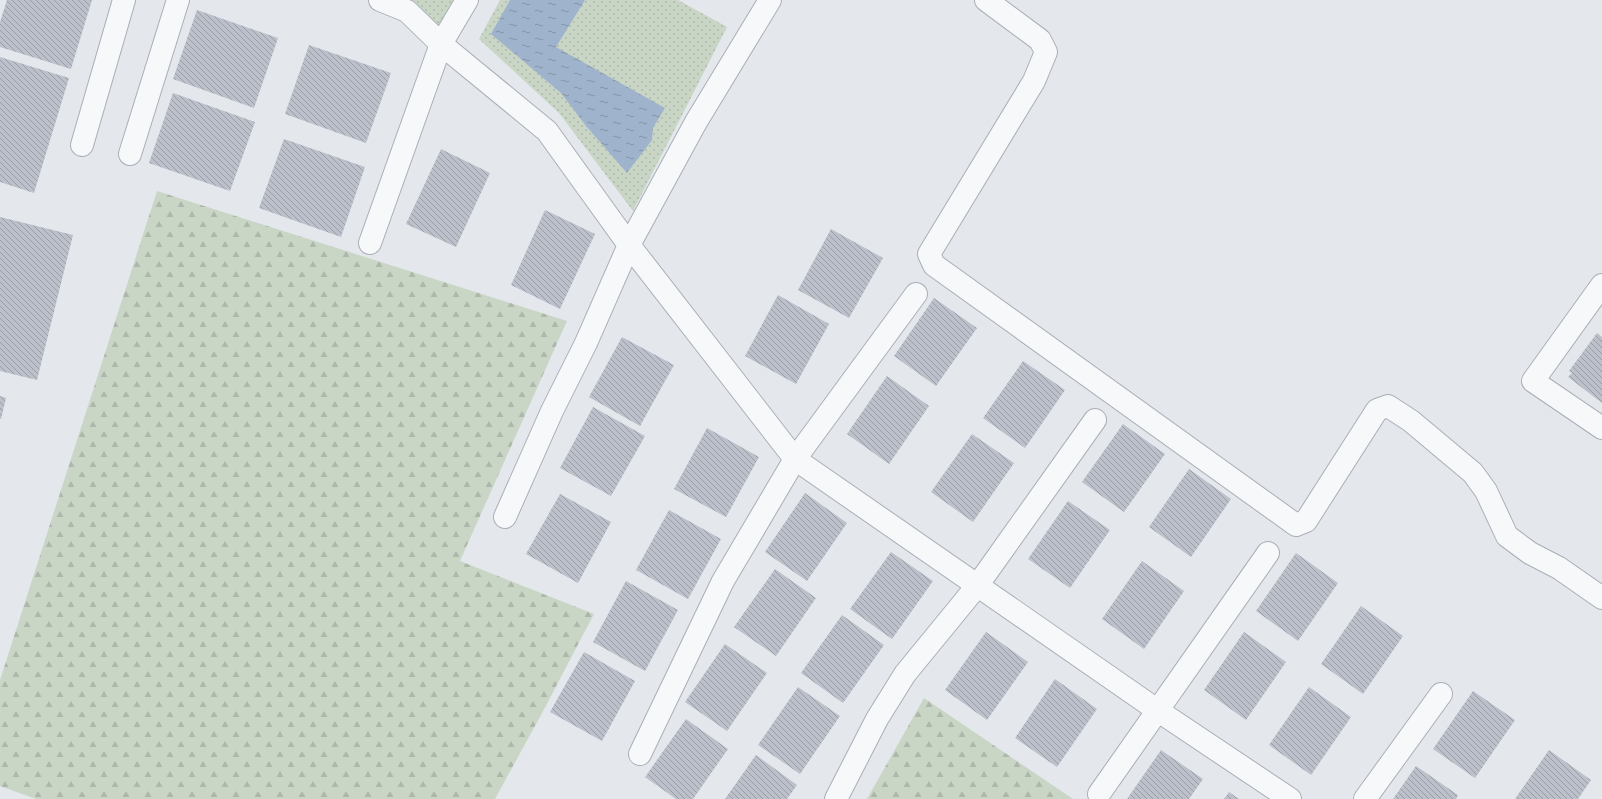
<svg xmlns="http://www.w3.org/2000/svg" width="1602" height="799" viewBox="0 0 1602 799" font-family="'Nunito Sans',sans-serif">
<defs>
<pattern id="grass-dots" width="8" height="8" patternUnits="userSpaceOnUse"><rect width="8" height="8" fill="#c9d6c5"/><path d="M2 2h.1M6 6h.1" fill="none" stroke="#adb8ab" stroke-width="1.8" stroke-linecap="round"/></pattern>
<pattern id="forest-firs" width="22" height="20" patternUnits="userSpaceOnUse"><rect width="22" height="20" fill="#c9d6c5"/><path d="M5 1l3.5 6h-7zM16 11l3.5 6h-7z" fill="#adb8ab"/></pattern>
<pattern id="water-ripples" width="26" height="14" patternUnits="userSpaceOnUse"><rect width="26" height="14" fill="#9fb4cc"/><path d="M2 4q2-2 4 0t4 0M15 11q2-2 4 0t4 0" fill="none" stroke="#8293a7"/></pattern>
<pattern id="building-back-hatch" width="6" height="6" patternUnits="userSpaceOnUse"><rect width="6" height="6" fill="#bbc0ca"/><path d="M-1 5l2 2M0 0l6 6M5-1l2 2" fill="none" stroke="#989da6"/></pattern>
</defs>
<rect width="100%" height="100%" fill="#e4e7ec"/>
<path fill="url(#grass-dots)" d="M386 0H460L438 31Z
M500 0H678L727 27 633 211 559 113 479 39Z"/>
<path fill="url(#forest-firs)" d="M157 191 567 321 460 561 594 614 541 715 495 799H36L0 786V680Z
M924 698 1073 799H867Z"/>
<path fill="url(#water-ripples)" d="M510 0H585L556 47 665 108 653 128 652 140 627 173 586 126 561 93 491 34Z"/>
<path fill="url(#building-back-hatch)" d="M7 0H92L71 69 0 47V22Z
M197 10 278 38 254 108 173 79Z
M309 45 391 73 366 143 285 114Z
M0 57 69 78 34 193 0 182Z
M173 93 255 122 230 191 149 163Z
M284 139 365 167 341 237 259 208Z
M441 149 490 173 456 247 406 224Z
M545 210 595 234 560 309 511 285Z
M0 217 73 235 37 380 0 371Z
M831 229 883 258 849 318 798 290Z
M778 295 829 324 796 384 745 356Z
M934 298 977 328 936 386 894 356Z
M1597 333 1602 337V403L1568 377 1572 373 1569 371Z
M622 337 674 365 640 426 589 397Z
M1023 361 1065 390 1025 448 983 418Z
M887 376 929 406 889 464 847 434Z
M0 396 6 398 1 419H0Z
M593 407 645 436 611 496 560 468Z
M1123 424 1165 454 1124 512 1082 482Z
M707 428 759 457 726 517 674 489Z
M972 434 1014 463 973 522 931 492Z
M1189 469 1231 499 1191 557 1149 527Z
M805 493 847 523 807 581 765 552Z
M560 494 611 522 578 583 526 554Z
M1068 501 1110 530 1070 588 1028 559Z
M669 510 721 539 688 599 636 570Z
M891 552 933 581 892 639 850 609Z
M1296 553 1338 583 1298 641 1256 611Z
M1142 561 1184 591 1144 649 1102 619Z
M775 569 816 598 776 656 734 627Z
M626 581 678 610 645 671 593 642Z
M1361 606 1403 636 1363 694 1321 664Z
M842 615 884 645 843 703 801 673Z
M986 632 1028 662 987 720 945 690Z
M1244 632 1286 662 1246 720 1204 690Z
M725 644 767 673 727 731 685 702Z
M584 652 635 681 602 741 550 712Z
M1055 679 1097 709 1057 767 1015 738Z
M798 687 840 716 800 774 758 745Z
M1309 687 1351 717 1311 775 1269 745Z
M1473 691 1515 720 1475 778 1433 749Z
M686 719 728 749 693 799H676L645 777Z
M1161 750 1203 779 1189 799H1127Z
M1549 750 1591 780 1578 799H1515Z
M756 755 797 785 787 799H725Z
M1416 766 1458 795 1456 799H1393Z
M1229 792 1239 799H1224Z"/>
<g fill="none" stroke-linecap="round" stroke-linejoin="round">
<defs>
<path id="street" d="M380 0 407 11 441 44 547 131 629 245 795 459 1157 710 1290 799
M986 0 1040 40 1046 52 1034 81 929 254 934 265 1296 525 1306 521 1377 410 1388 406 1411 421 1473 473 1486 491 1507 536 1530 553 1559 568 1602 598
M82 145 124 0
M130 154 178 0
M370 243 441 44 467 0
M1602 285 1533 381 1602 428
M505 517 552 411 586 343 629 245 696 122 770 0
M640 754 723 581 795 459 916 294
M1099 794 1268 553
M836 799 877 719 905 674 977 586 1095 420
M1365 799 1441 694"/>
</defs>
<use href="#street" stroke="#a9aeb7" stroke-width="24"/>
<use href="#street" stroke="#f7f8fa" stroke-width="22"/>
</g>
</svg>
